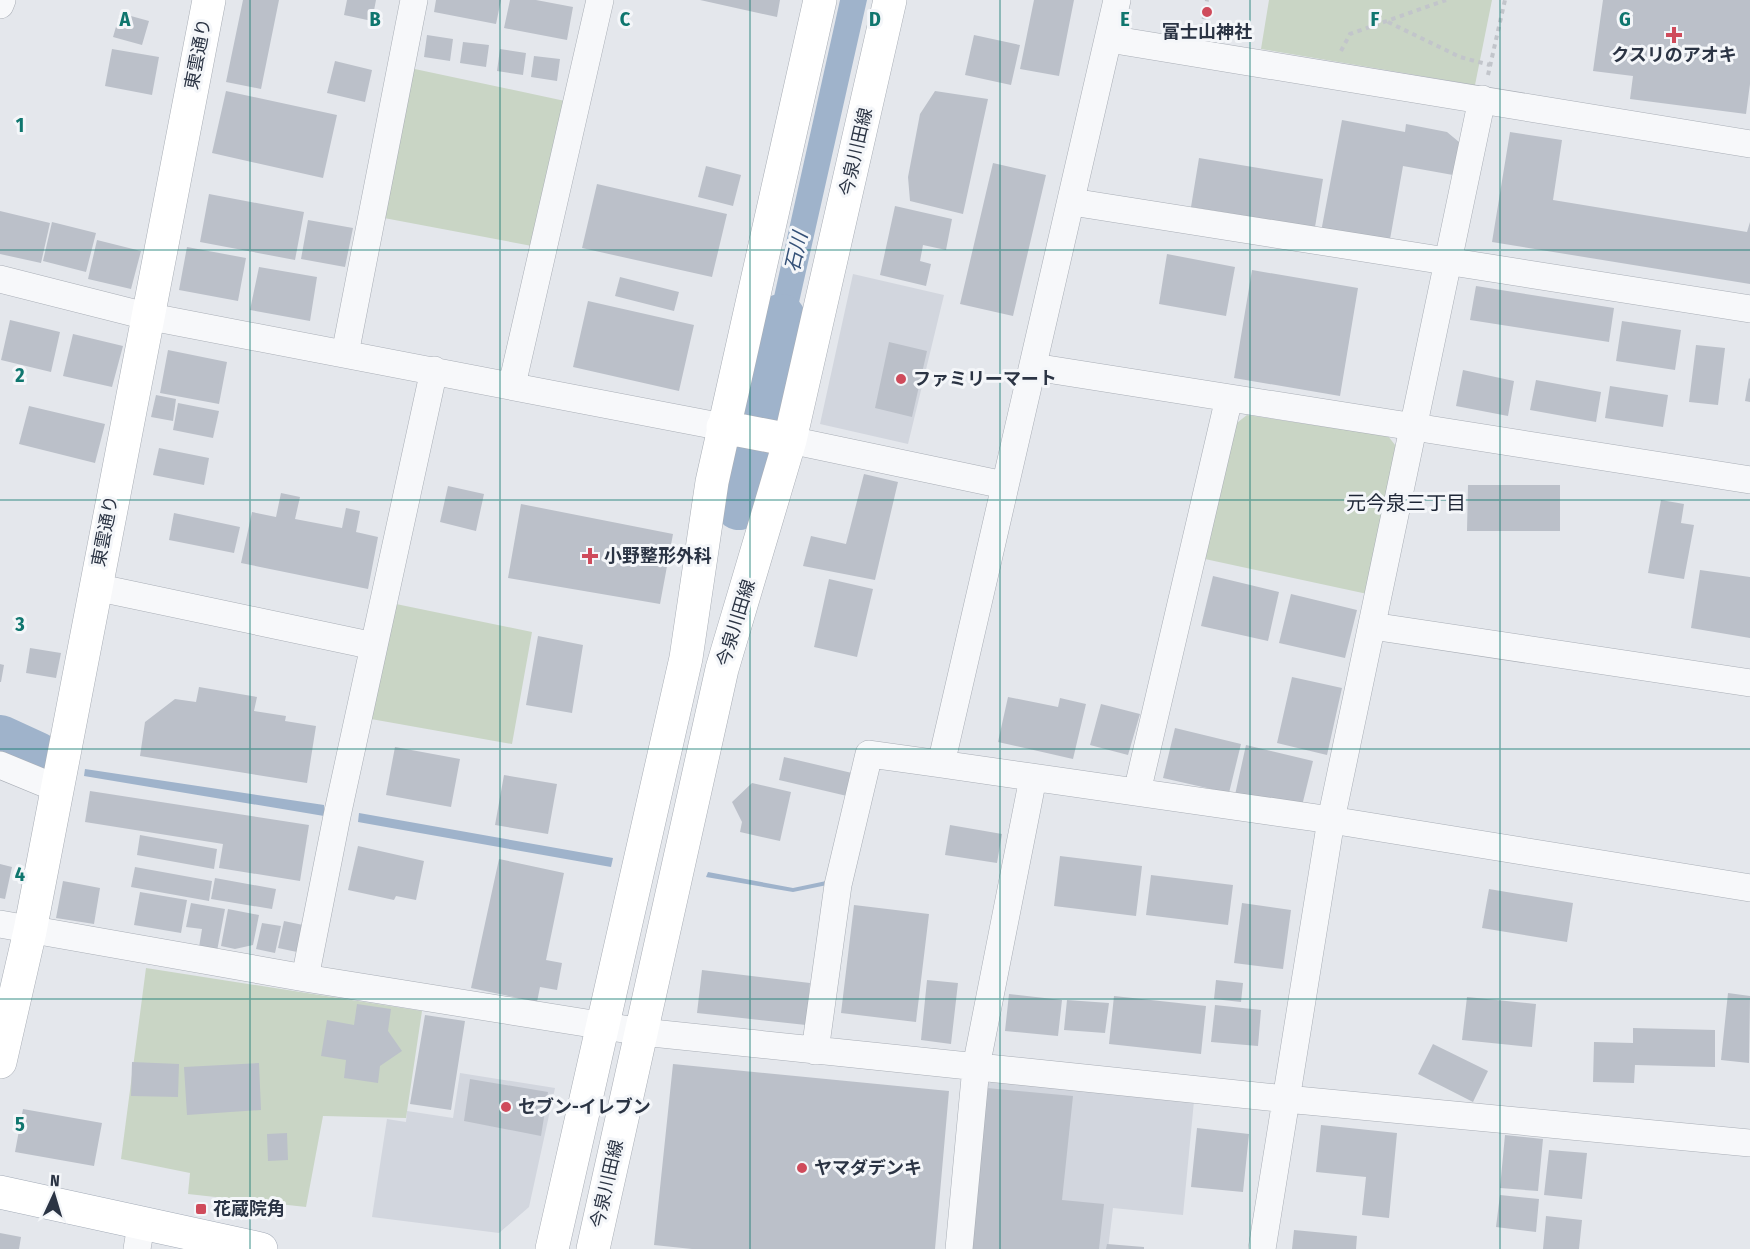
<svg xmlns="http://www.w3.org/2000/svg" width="1750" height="1249" viewBox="0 0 1750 1249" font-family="'Fira Sans Condensed','Noto Sans JP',sans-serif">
<rect width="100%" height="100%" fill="#e4e7ec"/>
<path fill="#d2d6de" d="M853 274 944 295 908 444 820 424Z
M460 1073 555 1088 529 1207 499 1233 372 1217 387 1119 406 1122 407 1111 453 1118Z
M991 1082 1194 1101 1183 1215 1113 1208 1108 1249H966L982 1087Z"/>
<path fill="#c9d5c5" d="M1269 0H1492L1475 85 1261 49Z
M410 68 565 101 532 246 384 218Z
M1247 415 1388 436 1399 450 1372 595 1205 559 1233 426Z
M396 604 532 632 512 744 371 719Z
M146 968 422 1011 406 1118 323 1116 306 1207 188 1194 190 1173 121 1159Z"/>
<path fill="#9fb3cb" d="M840 0H867L780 387 755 382Z
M0 736 30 751 25 755 0 744Z
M85 769 324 805V816L84 776Z
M359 813 613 858 611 867 358 822Z
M708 872 793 888 831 880 832 884 793 892 706 877Z"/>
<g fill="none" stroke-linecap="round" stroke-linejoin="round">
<path stroke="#9fb3cb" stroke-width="50" d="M739 505 781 319
M0 740 37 757"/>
</g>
<path fill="#bbc0c9" d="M243 0H279L261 89 226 82Z
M347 0H376L372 21 344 15Z
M436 0H501L496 24 434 12Z
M510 0H536L573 7 567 40 504 28Z
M700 0H780L777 17Z
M1034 0H1074L1059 76 1020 69Z
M1603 0H1750V84L1746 114 1630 99 1633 76 1593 71Z
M120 13 149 21 142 45 113 37Z
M427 35 453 39 450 61 424 57Z
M974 35 1020 45 1011 85 965 75Z
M463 42 489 45 486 67 460 63Z
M112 49 159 57 152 95 105 86Z
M500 49 526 53 523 75 497 71Z
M534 56 560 59 557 81 531 77Z
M335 61 372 70 365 102 327 93Z
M226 91 337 115 323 178 212 153Z
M935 91 988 99 963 214 910 201 908 177 920 114Z
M1342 120 1405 132 1406 124 1447 132 1459 142 1453 175 1403 166 1389 245 1321 232Z
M1510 132 1562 140 1553 200 1747 232 1750 222V284L1492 242Z
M1199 158 1323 179 1315 227 1191 207Z
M993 163 1046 175 1013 316 960 304Z
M706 166 741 175 733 206 698 197Z
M597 184 727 214 712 277 582 248Z
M209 194 304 212 295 260 200 242Z
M895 206 952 219 946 250 923 245 920 261 931 264 926 286 880 275Z
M0 211 50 223 41 263 0 254Z
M308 220 353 228 345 267 301 259Z
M52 222 96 233 86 272 43 261Z
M97 240 141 251 131 289 88 279Z
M187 247 246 258 238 301 179 290Z
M1167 254 1235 267 1226 316 1159 304Z
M259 267 317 277 310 321 250 310Z
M1252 270 1358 288 1340 396 1234 378Z
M620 277 679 292 674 311 615 296Z
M1476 286 1614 308 1609 342 1470 320Z
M588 301 694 325 679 391 573 367Z
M10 320 60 332 51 372 1 360Z
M1622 321 1681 330 1675 370 1616 361Z
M73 334 123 346 112 387 63 376Z
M889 342 927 351 912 417 875 408Z
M1696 345 1725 348 1718 405 1689 402Z
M168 350 227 362 219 404 160 393Z
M1463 370 1514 381 1508 416 1456 406Z
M1749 378 1750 379V402L1745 401Z
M1536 380 1601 392 1596 422 1530 410Z
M1610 386 1668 395 1663 427 1605 418Z
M156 395 176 399 173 421 151 417Z
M178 403 219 411 213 438 173 430Z
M29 406 105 424 95 463 19 444Z
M159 448 209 458 204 485 153 475Z
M864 474 898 482 875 580 803 566 811 536 846 544Z
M1468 485H1560V531H1467Z
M448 486 484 494 476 531 440 522Z
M281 493 300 497 295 519 342 528 346 508 360 511 356 532 378 537 368 589 241 563 252 512 276 517Z
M1661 500 1684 504 1681 523 1694 525 1684 579 1648 573Z
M521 504 673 534 660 604 508 578Z
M174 513 240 527 234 553 169 540Z
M1700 570 1750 577V638L1691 628Z
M1213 576 1279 592 1268 641 1201 626Z
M829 579 873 589 857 657 814 647Z
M1291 594 1357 610 1345 658 1279 643Z
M538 636 583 645 572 713 526 705Z
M30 648 61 653 56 678 26 673Z
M0 664 4 665 1 682H0Z
M1292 677 1342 688 1327 755 1277 743Z
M199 687 257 697 254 711 286 716 285 721 316 726 307 783 140 756 145 722 175 699 196 702Z
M1008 697 1058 707 1060 698 1086 704 1073 759 998 742Z
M1101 704 1140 714 1128 755 1090 745Z
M1175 728 1241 744 1229 793 1163 778Z
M1246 745 1313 761 1301 810 1235 795Z
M395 747 460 759 451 807 386 795Z
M784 757 852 773 847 796 779 780Z
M504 775 557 784 548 834 495 825Z
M752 783 791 792 780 841 740 832 742 822 732 802Z
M90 791 309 825 300 881 219 868 223 844 85 822Z
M950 825 1002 834 997 863 945 855Z
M140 835 217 849 214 869 137 855Z
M358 846 424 861 416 900 396 896 394 900 348 890Z
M1060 856 1142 866 1136 916 1054 906Z
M499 859 564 873 546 960 562 963 557 990 540 987 537 1002 471 988Z
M0 864 12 867 5 899 0 898Z
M135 867 212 881 209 901 131 887Z
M1151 875 1233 885 1228 925 1146 915Z
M215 878 276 889 272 909 211 899Z
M63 881 100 888 94 924 56 918Z
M1489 889 1573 903 1567 942 1482 928Z
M140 892 187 900 181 933 134 925Z
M191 903 225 909 217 951 199 947 202 929 186 927Z
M1242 903 1291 910 1283 969 1234 963Z
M854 905 929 914 916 1022 841 1013Z
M228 909 259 915 253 945 235 949 221 946Z
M284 921 303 925 297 952 278 948Z
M262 923 281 926 275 953 256 949Z
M702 970 810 983 806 1025 697 1013Z
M927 980 958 983 951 1044 921 1040Z
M1216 980 1243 983 1241 1002 1214 999Z
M1728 993 1750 996 1749 1063 1721 1060Z
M1009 994 1062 1000 1058 1036 1005 1031Z
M1114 996 1206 1006 1201 1054 1109 1044Z
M1467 997 1536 1004 1532 1047 1462 1040Z
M1067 1000 1109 1003 1105 1033 1064 1030Z
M357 1004 391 1009 388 1031 402 1051 380 1066 378 1083 344 1078 346 1060 321 1056 327 1020 354 1025Z
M1215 1005 1261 1010 1258 1046 1211 1042Z
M425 1015 465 1021 451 1110 410 1104Z
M1633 1028 1715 1030V1067L1635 1065 1634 1083 1593 1082 1594 1042 1633 1043Z
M1433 1044 1488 1071 1473 1102 1418 1074Z
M132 1062 179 1064 178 1097 131 1096Z
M259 1063 261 1110 187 1115 184 1067Z
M673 1064 949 1091 935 1249H692L654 1245Z
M470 1079 548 1092 541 1136 464 1121Z
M987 1088 1073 1096 1062 1200 1104 1204 1099 1249H971Z
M23 1109 102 1123 94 1166 15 1152Z
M1321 1125 1397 1133 1389 1218 1362 1215 1366 1177 1316 1172Z
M1197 1128 1249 1134 1243 1192 1191 1187Z
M287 1133 288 1160 268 1161 267 1134Z
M1505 1135 1543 1139 1538 1191 1500 1188Z
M1549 1150 1587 1153 1582 1199 1544 1195Z
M1500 1195 1539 1199 1536 1232 1496 1227Z
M1546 1216 1582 1220 1579 1249H1543Z
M1294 1230 1357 1236 1356 1249H1292Z
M0 1233 21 1237 19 1249H0Z
M1107 1244 1144 1247V1249H1106Z"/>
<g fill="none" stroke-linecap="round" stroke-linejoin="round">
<defs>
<path id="street" d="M1117 0 941 764 1331 820 1750 888
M0 5 2 0
M1109 39 1750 144
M1072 202 1750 309
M0 279 146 316 723 427
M345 354 414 0
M1034 367 1750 480
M512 385 600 0
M790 440 1004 485
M95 587 374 646
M1372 626 1750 683
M0 765 56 788
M1137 792 1229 398
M0 924 305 978 642 1032 1286 1099 1750 1143
M305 978 337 816 434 370
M815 1051 838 885 869 754 941 764
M137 1249 141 1225
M959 1249 976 1067 1033 778
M1262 1249 1331 820 1482 99"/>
<path id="secondary" d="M723 427 790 440
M0 1062 30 931 209 0
M552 1249 686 658 712 482 820 0
M593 1249 722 669 790 440 890 0"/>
<path id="primary" d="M0 1192 261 1249"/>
</defs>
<use href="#street" stroke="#a9aeb6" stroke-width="28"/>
<use href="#secondary" stroke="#a9aeb6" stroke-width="34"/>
<use href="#primary" stroke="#a3abb7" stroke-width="34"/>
<path stroke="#c2c5cb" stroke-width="4" stroke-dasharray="4.5 4.5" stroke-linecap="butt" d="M1388 22 1460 57 1490 65
M1202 28 1207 0
M1341 51 1350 34 1446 0
M1488 75 1505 0"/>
<use href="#street" stroke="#f7f8fa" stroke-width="27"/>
<use href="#secondary" stroke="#fff" stroke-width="33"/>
<use href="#primary" stroke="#fff" stroke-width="33"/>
</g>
<path fill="none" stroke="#0f766e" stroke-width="1.5" stroke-opacity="0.55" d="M250 0V1249M500 0V1249M750 0V1249M1000 0V1249M1250 0V1249M1500 0V1249M0 250H1750M0 500H1750M0 749H1750M0 999H1750"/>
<g fill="#cf4b5b" stroke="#f4f6f9" stroke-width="2">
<circle cx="1207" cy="12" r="6"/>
<path d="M1671 26h6v6h6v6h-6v6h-6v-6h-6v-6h6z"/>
<circle cx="901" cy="379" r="6"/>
<path d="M587 547h6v6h6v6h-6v6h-6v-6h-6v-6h6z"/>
<circle cx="506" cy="1107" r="6"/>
<circle cx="802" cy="1168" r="6"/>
<rect x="195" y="1203" width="12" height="12" rx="3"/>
</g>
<g text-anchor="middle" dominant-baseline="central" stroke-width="6" stroke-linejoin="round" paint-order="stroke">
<g font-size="18" font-weight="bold" fill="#2b3444" stroke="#f4f6f9" text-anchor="start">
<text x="1207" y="32" text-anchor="middle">富士山神社</text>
<text x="1674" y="55" text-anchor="middle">クスリのアオキ</text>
<text x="913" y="379">ファミリーマート</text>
<text x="604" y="556">小野整形外科</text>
<text x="518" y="1107">セブン-イレブン</text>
<text x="814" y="1168">ヤマダデンキ</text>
<text x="213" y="1209">花蔵院角</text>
</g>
<g font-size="18" fill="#2b3444" stroke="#f4f6f9">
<text transform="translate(198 54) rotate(-79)">東雲通り</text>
<text transform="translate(856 152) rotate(-77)">今泉川田線</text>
<text transform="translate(105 531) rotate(-79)">東雲通り</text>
<text transform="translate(736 623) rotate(-73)">今泉川田線</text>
<text transform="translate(607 1184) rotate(-77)">今泉川田線</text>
</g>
<g font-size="20" font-style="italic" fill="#355178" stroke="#f4f6f9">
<text transform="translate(796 252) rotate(-77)">石川</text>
</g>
<g font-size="20" fill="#1d2535" stroke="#f4f6f9">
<text x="1406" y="503">元今泉三丁目</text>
</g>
</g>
<g font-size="20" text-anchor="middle" font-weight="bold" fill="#0f766e" stroke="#f4f6f9" stroke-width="6" stroke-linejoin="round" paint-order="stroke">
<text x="125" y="26">A</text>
<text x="375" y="26">B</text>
<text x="625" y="26">C</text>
<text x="875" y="26">D</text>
<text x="1125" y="26">E</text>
<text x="1375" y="26">F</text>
<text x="1625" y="26">G</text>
<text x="20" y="132">1</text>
<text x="20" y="382">2</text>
<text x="20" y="631">3</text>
<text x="20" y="881">4</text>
<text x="20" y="1131">5</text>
</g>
<g transform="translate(54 1195) rotate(4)" stroke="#f4f6f9" stroke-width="4.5" paint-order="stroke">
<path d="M0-4.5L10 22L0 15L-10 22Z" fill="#2b3444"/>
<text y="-9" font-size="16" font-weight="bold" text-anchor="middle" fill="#2b3444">N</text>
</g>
</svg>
